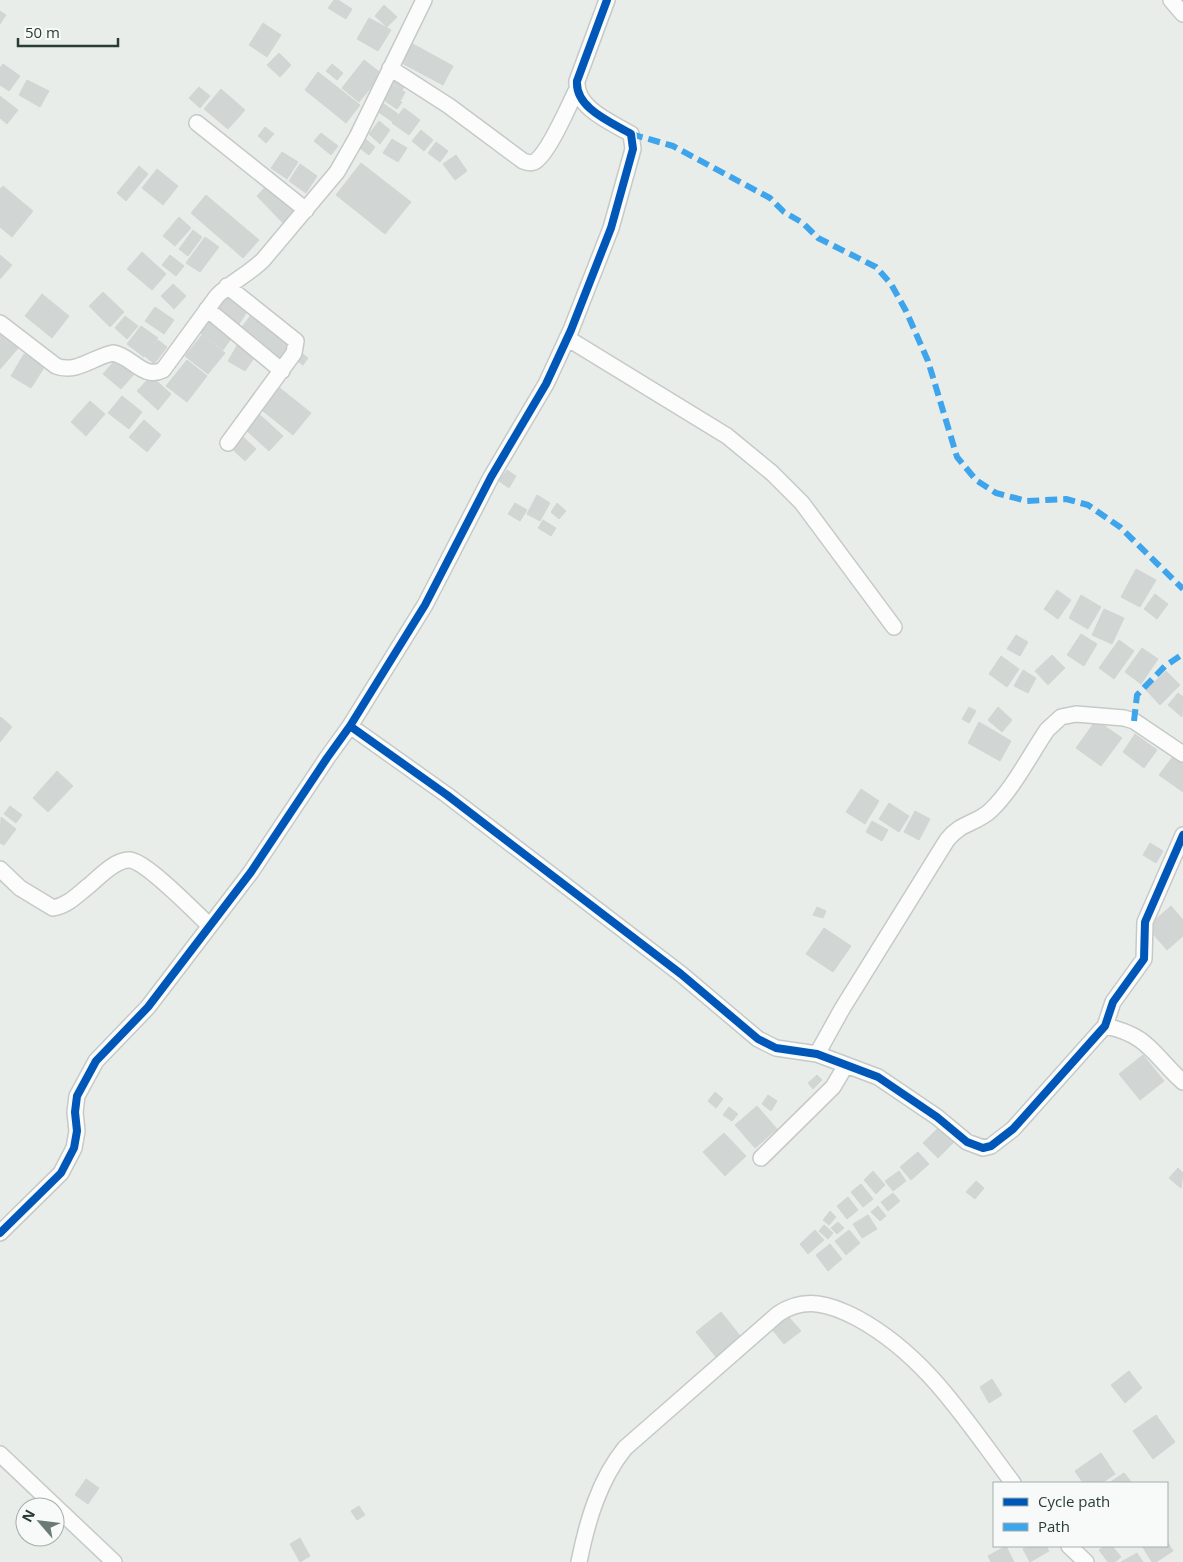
<svg xmlns="http://www.w3.org/2000/svg" width="1183" height="1562" viewBox="0 0 1183 1562" font-family="'Open Sans',sans-serif">
<rect width="100%" height="100%" fill="#e8edea"/>
<path fill="#d1d5d3" stroke="#d1d6d3" d="M334 0H338L352 9 346 19 328 8Z
M384 5 397 17 387 27 375 16Z
M0 11 6 15 0 24Z
M369 18 391 30 378 51 357 39Z
M263 23 281 35 267 57 249 45Z
M411 43 453 66 443 85 400 62Z
M279 53 291 65 280 77 267 65Z
M364 60 382 74 359 102 342 88Z
M3 64 20 76 9 91 0 85V68Z
M332 64 343 73 337 80 326 71Z
M318 72 360 105 346 123 305 90Z
M397 77 407 84 402 90 393 84Z
M27 80 49 91 40 107 19 95Z
M390 84 405 92 401 100 385 92Z
M199 87 210 96 200 108 189 98Z
M221 89 245 110 228 129 204 109Z
M386 92 402 102 397 109 382 99Z
M0 96 18 110 7 124 0 118Z
M380 101 398 114 393 122 374 109Z
M404 108 420 120 409 135 392 123Z
M379 121 390 130 380 144 369 134Z
M265 127 274 134 266 143 258 136Z
M421 130 433 140 424 151 412 141Z
M321 133 338 146 331 155 314 141Z
M364 138 375 147 369 155 357 146Z
M392 139 407 148 398 162 383 153Z
M436 142 448 151 440 162 428 153Z
M282 152 298 162 287 179 271 168Z
M456 155 467 171 455 180 443 164Z
M361 163 411 202 385 234 336 195Z
M300 164 317 176 306 193 289 181Z
M139 166 148 174 126 201 117 193Z
M157 169 178 186 163 205 142 188Z
M268 184 295 211 283 223 257 196Z
M3 186 33 211 12 237 0 227V189Z
M206 195 259 240 243 258 191 213Z
M179 217 191 228 175 246 163 236Z
M193 230 202 237 188 256 179 249Z
M205 237 219 247 200 272 186 263Z
M142 252 166 274 152 290 127 269Z
M0 255 12 265 0 279Z
M170 255 184 266 176 276 162 265Z
M173 284 186 296 174 309 161 296Z
M103 292 124 312 110 327 89 306Z
M228 293 250 307 239 324 217 310Z
M42 294 69 316 52 338 25 316Z
M155 307 174 320 164 334 145 321Z
M254 311 295 342 280 362 239 331Z
M125 316 138 326 127 339 115 328Z
M211 316 235 333 223 350 199 332Z
M141 326 158 338 144 357 127 344Z
M0 329 20 346 0 369Z
M202 335 225 353 208 374 185 356Z
M158 340 167 347 154 364 145 356Z
M238 344 256 355 245 371 228 361Z
M299 351 308 358 303 365 293 358Z
M24 354 45 366 31 388 11 376Z
M118 357 136 372 121 389 103 374Z
M187 360 207 376 187 402 166 386Z
M151 376 171 394 158 410 137 391Z
M276 385 311 413 293 435 258 407Z
M122 396 142 412 129 429 108 413Z
M90 401 105 414 86 436 71 422Z
M260 415 283 436 269 451 246 430Z
M144 420 161 435 147 452 129 437Z
M241 435 256 449 245 461 230 447Z
M507 470 516 476 509 488 499 481Z
M537 495 550 503 540 521 527 514Z
M515 503 527 510 520 521 508 514Z
M557 503 566 511 559 519 551 512Z
M543 520 556 528 551 536 538 528Z
M1136 569 1156 580 1140 607 1121 597Z
M1057 590 1071 600 1058 619 1044 609Z
M1155 594 1168 604 1157 619 1144 609Z
M1081 595 1101 607 1088 629 1069 618Z
M1104 609 1124 618 1112 644 1092 635Z
M1081 634 1097 644 1084 666 1067 655Z
M1016 635 1028 642 1020 656 1007 649Z
M1119 640 1134 651 1114 679 1099 668Z
M1142 648 1158 659 1141 684 1125 672Z
M1052 655 1065 668 1048 685 1035 671Z
M1001 656 1019 669 1007 687 989 674Z
M1023 670 1036 678 1028 693 1014 686Z
M1166 671 1180 685 1160 705 1146 690Z
M1178 693 1183 697 1182 717 1168 705Z
M969 707 976 711 969 723 962 719Z
M998 707 1012 720 1002 732 988 720Z
M1 717 12 727 0 742V718Z
M1096 720 1122 738 1101 766 1076 748Z
M979 722 1011 741 1000 761 968 743Z
M1135 734 1157 750 1144 768 1123 752Z
M1174 755 1183 761V792L1159 775Z
M57 771 73 786 48 812 33 798Z
M861 789 879 801 865 824 846 812Z
M889 803 909 816 899 832 879 819Z
M10 806 22 815 16 823 4 814Z
M915 811 930 819 919 840 904 832Z
M1 817 16 829 4 845 0 843Z
M872 821 888 830 882 841 866 832Z
M1150 843 1163 851 1156 863 1143 855Z
M1171 906 1183 920V936L1167 950 1147 927Z
M817 907 826 911 823 918 813 915Z
M824 928 851 946 833 972 806 954Z
M1143 1055 1164 1081 1140 1100 1119 1074Z
M817 1075 822 1080 813 1089 808 1083Z
M715 1092 723 1099 716 1108 708 1101Z
M768 1095 777 1101 771 1111 762 1104Z
M757 1106 777 1129 755 1148 735 1125Z
M729 1107 738 1114 732 1121 723 1115Z
M940 1126 955 1141 938 1158 923 1143Z
M724 1133 746 1156 725 1176 703 1152Z
M918 1152 929 1164 911 1180 900 1167Z
M1178 1168 1183 1173 1181 1188 1169 1178Z
M873 1171 885 1185 876 1194 864 1180Z
M899 1171 906 1181 893 1191 885 1181Z
M976 1181 984 1188 975 1199 966 1192Z
M861 1184 873 1199 863 1207 851 1192Z
M893 1193 900 1201 888 1211 881 1202Z
M848 1197 858 1210 847 1219 837 1206Z
M878 1206 886 1216 880 1221 871 1212Z
M830 1211 836 1217 829 1225 823 1220Z
M868 1215 877 1229 862 1238 853 1224Z
M838 1222 844 1228 837 1234 831 1228Z
M824 1225 833 1233 828 1239 819 1231Z
M815 1230 824 1240 808 1254 800 1244Z
M849 1230 860 1243 846 1255 835 1241Z
M830 1244 842 1259 828 1271 816 1255Z
M721 1312 741 1337 716 1357 696 1332Z
M787 1315 801 1331 784 1344 771 1328Z
M1129 1371 1142 1388 1125 1403 1111 1385Z
M992 1379 1002 1395 989 1403 980 1387Z
M1156 1415 1175 1442 1153 1459 1133 1431Z
M1101 1453 1115 1474 1102 1483H1083L1075 1471Z
M1124 1473 1132 1483H1109Z
M86 1479 99 1488 88 1504 75 1495Z
M359 1506 365 1515 357 1520 351 1511Z
M300 1538 310 1556 300 1562 290 1544Z
M1167 1541 1173 1551 1156 1562H1152L1142 1546H1167Z
M1006 1546 1014 1562H991L988 1556Z
M1029 1546H1046L1049 1551 1030 1562 1023 1549Z
M1105 1546H1112L1121 1557 1115 1562H1108L1099 1550Z
M1137 1553 1143 1562H1121Z"/>
<g fill="none" stroke-linecap="round" stroke-linejoin="round">
<defs>
<path id="minor" d="M1171 0 1183 14
M390 68 449 106 523 161C528 163 533 164 537 160 551 148 568 107 577 89
M197 123 306 210
M227 286 296 341 294 353 228 443
M207 309 282 371
M0 323 56 366C76 374 93 357 113 353 132 356 143 380 163 370L217 296C231 282 249 274 263 260L337 172 357 137 424 0
M567 338 727 436 772 473 802 503 894 627
M350 726 447 795 681 974 758 1039 776 1048 817 1054 878 1077 937 1117 967 1142 983 1148 991 1146 1013 1129 1105 1026 1113 1002 1144 959 1145 922 1183 835
M0 869 20 888 53 908C69 905 78 894 91 884 100 876 116 859 130 860 147 862 195 912 210 926
M1105 1026C1149 1035 1153 1055 1183 1082
M817 1054 842 1009 947 840C962 821 977 824 991 810 1013 789 1030 755 1047 730L1061 717 1076 714 1124 718 1134 721 1183 754
M761 1158 833 1087 846 1065
M0 1233 61 1173 74 1148 77 1131 75 1112 77 1096 96 1061 148 1007 251 872 327 758 350 726 425 605 491 477 546 384 571 330 611 228 633 149 631 134C611 122 575 108 577 81L607 0
M0 1454 114 1562
M1069 1546 1086 1562
M579 1562C587 1522 599 1480 625 1448L778 1314C805 1296 830 1304 857 1318 927 1356 966 1421 1013 1483"/>
</defs>
<use href="#minor" stroke="#c5cac7" stroke-width="18"/>
<use href="#minor" stroke="#fcfcfc" stroke-width="15"/>
<path stroke="#3ea4eb" stroke-width="6" stroke-dasharray="12 6" stroke-linecap="butt" d="M631 134 673 146 770 198 784 212 803 223 818 238 876 267 891 284 906 311 928 361 957 457 976 480 996 493 1027 501 1066 499 1088 505 1120 527 1183 589
M1134 721 1137 695 1165 666 1183 654"/>
<defs>
<path id="cycleway" d="M350 726 447 795 681 974 758 1039 776 1048 817 1054 878 1077 937 1117 967 1142 983 1148 991 1146 1013 1129 1105 1026 1113 1002 1144 959 1145 922 1183 835
M0 1233 61 1173 74 1148 77 1131 75 1112 77 1096 96 1061 148 1007 251 872 327 758 350 726 425 605 491 477 546 384 571 330 611 228 633 149 631 134C611 122 575 108 577 81L607 0"/>
</defs>
<use href="#cycleway" stroke="#f7faf9" stroke-width="11"/>
<use href="#cycleway" stroke="#0057b8" stroke-width="8"/>
</g>
<rect x="993" y="1482" width="175" height="65" fill="#f7faf9" stroke="#a4afab"/>
<rect x="1003" y="1498" width="25" height="8" fill="#0057b8" stroke="#a4afab"/>
<text x="1038" y="1507" font-size="15" fill="#283e35">Cycle path</text>
<rect x="1003" y="1523" width="25" height="8" fill="#3ea4eb" stroke="#a4afab"/>
<text x="1038" y="1532" font-size="15" fill="#283e35">Path</text>
<g transform="translate(40 1522) rotate(298)"><circle r="24" fill="#f7faf9" stroke="#a4afab"/>
<path d="M0-4L9 19L0 12L-9 19Z" fill="#6b7b74"/>
<text y="-8" font-size="14" font-weight="bold" text-anchor="middle" fill="#283e35">N</text>
</g>
<path d="M18 38v8h100v-8" fill="none" stroke="#283e35" stroke-width="2.5"/>
<text x="25" y="38" font-size="15" fill="#283e35" stroke="#f7faf9" stroke-width="4" paint-order="stroke">50 m</text>
</svg>
